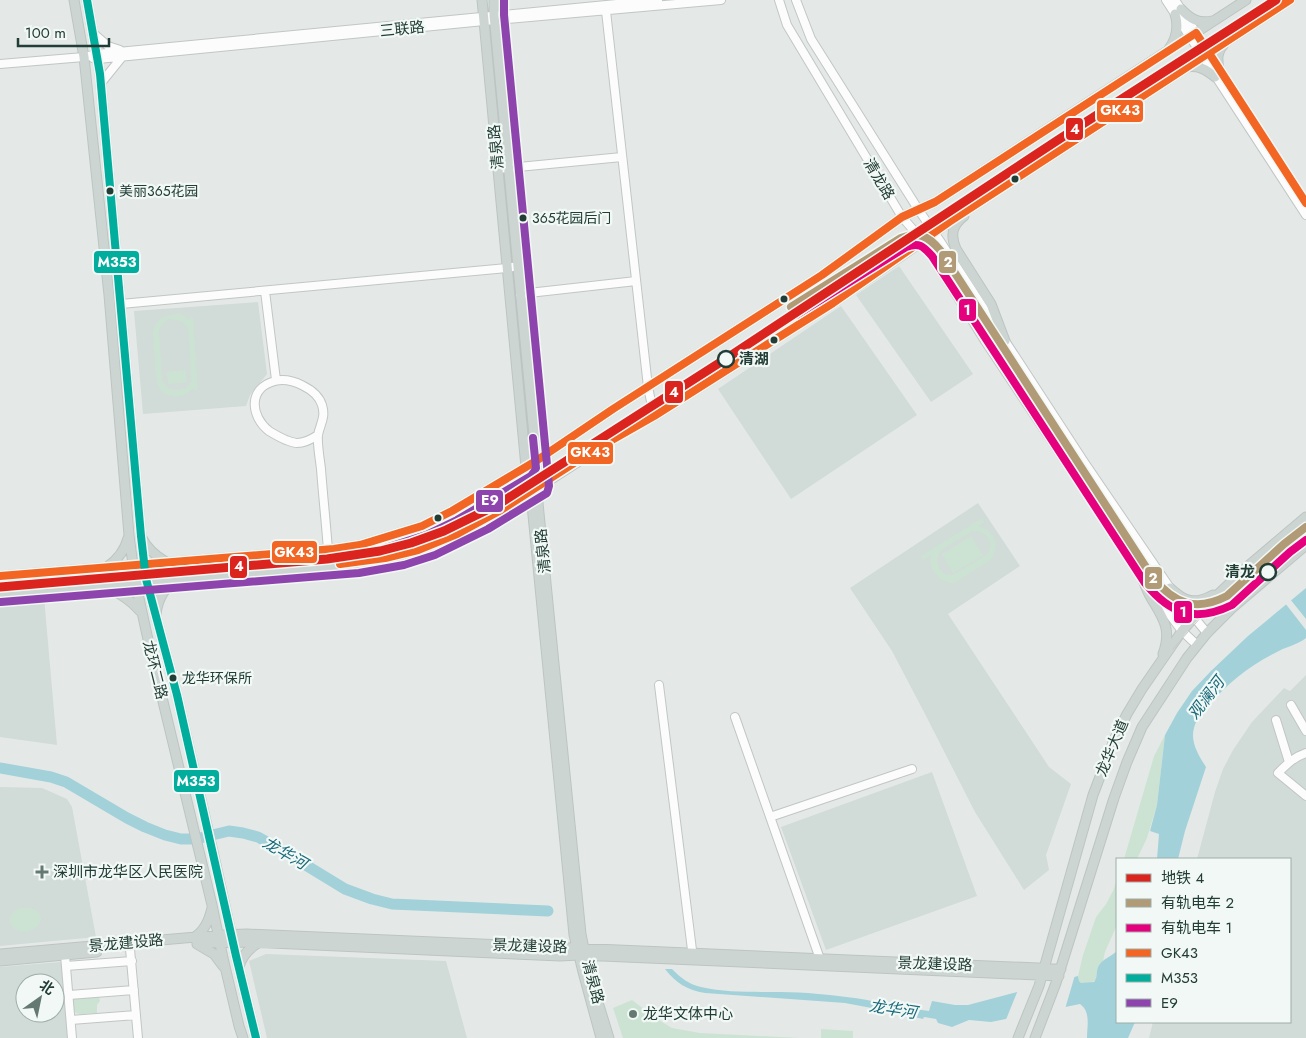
<svg xmlns="http://www.w3.org/2000/svg" width="1306" height="1038" viewBox="0 0 1306 1038" font-family="Jost,'Noto Sans SC',sans-serif">
<rect width="100%" height="100%" fill="#e4e9e7"/>
<path fill="#d1dbd7" fill-rule="evenodd" d="M899 266 973 374 931 402 856 295Z
M258 302 267 374 250 395 246 406 143 414 134 311Z
M841 306 917 415 791 499 718 389Z
M1061 431 1159 581 1152 586 1053 437Z
M978 503 1020 566 948 614 1049 767 1071 784 1046 855 1049 870 1024 890 975 812 925 714 892 651 850 588Z
M44 597 57 745 0 737V605Z
M1306 675V1038H1149L1153 1022H1290V859H1197L1215 792 1223 769 1233 750 1252 722 1284 688 1290 691Z
M932 772 977 896 826 950 781 827Z
M0 787 42 788 67 799 72 807 96 937 0 946Z
M266 954 446 961 467 1038H267L249 961Z
M61 962 68 1038H0V967ZM25 983H55V1013H25Z"/>
<path fill="#cce3d3" fill-rule="evenodd" d="M178 314 183 315 189 320V317H193L198 390H194L193 388C189 394 183 396 176 396 155 397 155 376 155 360 154 351 153 342 153 332 155 319 166 315 178 314ZM169 319 181 321 188 328 191 380 190 384 184 389 176 390 168 388 162 381 159 330 163 323Z
M186 370 187 382 168 384 167 372Z
M982 518 984 522 979 526C995 530 1002 549 989 561L954 583C940 584 927 568 931 555L923 560 921 556ZM972 531C987 531 994 541 988 554L953 575C939 576 933 561 941 550Z
M971 536 983 556 953 573 942 554Z
M1165 735 1157 805 1147 838 1137 859H1124L1154 756Z
M1117 880V925L1105 952 1103 961 1098 967 1096 980 1090 983H1081L1079 981 1078 976 1083 955 1096 917 1106 904 1113 891Z
M31 908C54 916 32 939 16 930 8 926 8 914 16 910 20 907 26 908 31 908Z
M95 994 99 996 100 1001 97 1005V1013C76 1014 73 1019 72 996Z
M632 1000 657 1019 672 1028 700 1033 800 1038H623L613 1008Z
M821 1029 853 1031V1038H821Z"/>
<path fill="#a3d1d9" d="M1306 588V638C1297 645 1285 647 1275 653 1249 666 1227 684 1209 705 1203 712 1196 719 1194 728 1190 742 1199 756 1206 767L1185 831 1178 859H1157L1159 834 1150 831 1157 805 1165 735 1177 713 1192 691 1211 671 1248 636Z
M1117 951V1022H1135L1128 1038H1087C1087 1026 1091 1012 1080 1004L991 1022 969 1020 952 1027 938 1023 936 1019 924 1017 923 1019 893 1012 845 1003 705 993C687 990 676 983 665 969H672C681 978 688 984 701 987 736 995 772 990 808 993 829 995 852 997 872 1001 891 1004 910 1009 929 1011L932 1001 955 1005H968L1078 976 1079 981 1081 983 1094 982C1098 977 1096 972 1098 967 1102 959 1112 956 1117 951Z"/>
<path fill="#e4e9e7" d="M1290 599 1306 619V630L1285 603Z
M1075 975 1065 1009 1005 1022 1018 990Z"/>
<g fill="none" stroke-linecap="round" stroke-linejoin="round">
<path stroke="#a3d1d9" stroke-width="11" d="M0 768 51 777 66 782 127 818 145 827 165 835 181 839H196L229 831 243 833 258 837 281 850 345 889 372 899 392 904 548 911"/>
<defs>
<path id="minor" d="M779 0 787 25 902 217 923 241 933 257 985 341 1144 579
M796 0 811 39 918 209 940 241 1084 462 1170 588 1207 633
M1166 0 1306 215
M1175 0 1306 203
M606 11 648 387 654 416
M93 33 108 46 120 50
M93 58 98 59 484 21 721 0
M0 64 84 57 97 54 658 0
M101 83 122 57
M498 169 622 157
M265 291 276 380
M520 294 636 281
M121 304 507 268 518 266
M318 435C312 439 305 443 297 443 294 443 289 441 286 440 281 438 274 434 269 431 250 416 248 388 275 381 291 377 317 389 322 405 326 418 320 424 318 435 317 444 320 460 321 469 323 496 326 523 328 550
M1150 588 1182 631 1197 645
M659 685 693 958
M1291 705 1306 731
M735 717 820 959
M1276 720 1289 762
M1306 753C1294 757 1287 764 1278 773L1306 796
M770 817 912 769
M130 949 138 1038
M65 955 72 1038
M66 966 132 961
M69 995 134 990
M71 1020 136 1015"/>
<path id="major" d="M74 0 84 57 109 295 129 535 135 580 147 635 212 905 223 958 239 1026 243 1038
M87 0 100 74 141 536 146 579 177 695 216 865 236 956 256 1038
M482 0 526 467 532 505 574 935 583 972 601 1038
M494 0V15L539 487 538 503 581 934 589 973 609 1038
M1181 9C1190 19 1199 24 1212 21
M1169 49C1177 38 1179 27 1175 14
M1186 67C1198 65 1206 69 1215 77
M1219 69C1217 59 1217 51 1224 44
M964 216C952 225 950 235 956 249L991 304 1005 341
M142 538C147 549 156 556 166 562
M107 567C117 560 125 550 128 538
M1141 575C1144 582 1146 588 1149 594 1161 616 1173 627 1163 654
M0 576 334 549 360 545 422 526 452 511 536 461 613 409 822 275 902 217 935 202 1246 0
M99 583C115 591 129 598 140 611
M1170 588C1185 602 1194 605 1213 595
M0 592 358 563 402 555 431 546 451 537 483 520 539 487 626 431 654 416 833 303 917 245 949 222 1290 0
M156 614C158 597 166 587 178 577
M193 938C205 931 209 920 212 908
M197 943 247 942 560 956 579 955 1059 976
M197 944 214 954 223 966
M0 954 219 935 247 934 1061 969
M0 961 97 952
M239 967C242 955 249 948 260 942
M1018 1038 1039 986 1093 795 1114 740 1127 714 1142 689 1182 631 1194 617 1247 567 1306 517
M1035 1038 1056 983 1114 798 1127 762 1142 727 1187 658 1207 633 1232 608 1306 545"/>
</defs>
<use href="#minor" stroke="#c1c6c4" stroke-width="10"/>
<use href="#major" stroke="#bcc5c2" stroke-width="11"/>
<use href="#minor" stroke="#fbfcfb" stroke-width="8"/>
<use href="#major" stroke="#cdd5d3" stroke-width="9"/>
<path stroke="#c6cac9" stroke-width="1" d="M1173 649 1202 616 1227 596"/>
<defs>
<path id="bus-1" d="M340 564 385 558 418 550 457 534 501 510 596 449 654 416 833 303 949 222 1290 0
M0 576 334 549 360 545 422 526 452 511 536 461 613 409 822 275 902 217 935 202 1196 33 1306 203"/>
<path id="bus-2" d="M87 0 100 74 141 536 146 579 177 695 236 956 256 1038"/>
<path id="bus-3" d="M339 559 363 555 426 535 457 520 531 476 534 472 536 468 533 438
M1 602 359 573 404 565 435 555 488 529 547 493 549 486 504 15V0"/>
</defs>
<use href="#bus-1" stroke="#f1f8f5" stroke-width="11"/>
<use href="#bus-2" stroke="#f1f8f5" stroke-width="11"/>
<use href="#bus-3" stroke="#f1f8f5" stroke-width="11"/>
<use href="#bus-1" stroke="#f26522" stroke-width="8"/>
<use href="#bus-2" stroke="#01ad9c" stroke-width="8"/>
<use href="#bus-3" stroke="#8e44ad" stroke-width="8"/>
<defs>
<path id="tram-1" d="M791 307 901 238C919 231 928 236 940 250L1153 578C1175 604 1196 612 1227 596L1284 544 1306 527"/>
<path id="tram-2" d="M796 315 906 247C919 242 923 246 932 256L1145 583C1170 614 1195 623 1232 605L1290 552 1306 540"/>
</defs>
<use href="#tram-1" stroke="#f1f8f5" stroke-width="11"/>
<use href="#tram-2" stroke="#f1f8f5" stroke-width="11"/>
<use href="#tram-1" stroke="#b19a76" stroke-width="8"/>
<use href="#tram-2" stroke="#e5007d" stroke-width="8"/>
<defs>
<path id="metro-1" d="M0 587 327 559 380 551 411 543 444 531 499 504 727 358 1061 138 1276 0"/>
</defs>
<use href="#metro-1" stroke="#f1f8f5" stroke-width="12"/>
<use href="#metro-1" stroke="#dc241f" stroke-width="9"/>
</g>
<g fill="#213d35" stroke="#f1f8f5" stroke-width="2">
<circle cx="1015" cy="179" r="4.5"/>
<circle cx="110" cy="191" r="4.5"/>
<circle cx="523" cy="218" r="4.5"/>
<circle cx="784" cy="299" r="4.5"/>
<circle cx="774" cy="340" r="4.5"/>
<circle cx="438" cy="518" r="4.5"/>
<circle cx="173" cy="678" r="4.5"/>
</g>
<g fill="#f1f8f5" stroke="#213d35" stroke-width="2.5">
<circle cx="726" cy="359" r="8"/>
<circle cx="1268" cy="572" r="8"/>
</g>
<g fill="#657973" stroke="#f1f8f5" stroke-width="2">
<path d="M39.5 864.5h5v5h5v5h-5v5h-5v-5h-5v-5h5z"/>
<circle cx="633" cy="1014" r="5"/>
</g>
<g text-anchor="middle" dominant-baseline="central" stroke-width="4.5" stroke-linejoin="round" paint-order="stroke">
<g font-size="14" fill="#213d35" stroke="#f1f8f5" text-anchor="start">
<text x="119" y="191">美丽365花园</text>
<text x="532" y="218">365花园后门</text>
<text x="182" y="678">龙华环保所</text>
</g>
<g font-size="15" fill="#213d35" stroke="#f1f8f5">
<text transform="translate(402 29) rotate(-6)">三联路</text>
<text transform="translate(496 147) rotate(-95)">清泉路</text>
<text transform="translate(879 179) rotate(59)">清龙路</text>
<text transform="translate(543 551) rotate(-96)">清泉路</text>
<text transform="translate(155 670) rotate(76)">龙环二路</text>
<text transform="translate(1112 748) rotate(-67)">龙华大道</text>
<text transform="translate(126 943) rotate(-5)">景龙建设路</text>
<text transform="translate(530 946) rotate(2)">景龙建设路</text>
<text transform="translate(935 964) rotate(2)">景龙建设路</text>
<text transform="translate(593 982) rotate(75)">清泉路</text>
</g>
<g font-size="15" font-weight="bold" fill="#213d35" stroke="#f1f8f5" text-anchor="start">
<text x="739" y="359">清湖</text>
<text x="1255" y="572" text-anchor="end">清龙</text>
</g>
<g font-size="15" fill="#213d35" stroke="#f1f8f5" text-anchor="start">
<text x="53" y="872">深圳市龙华区人民医院</text>
<text x="643" y="1014">龙华文体中心</text>
</g>
<g font-size="16" font-style="italic" fill="#196a7b" stroke="#f1f8f5">
<text transform="translate(1206 698) rotate(-53)">观澜河</text>
<text transform="translate(285 853) rotate(30)">龙华河</text>
<text transform="translate(893 1009) rotate(9)">龙华河</text>
</g>
</g>
<g stroke="#f1f8f5" stroke-width="2">
<rect x="1096" y="99" width="48" height="24" rx="5" fill="#f26522"/>
<rect x="1065" y="117" width="19" height="24" rx="5" fill="#dc241f"/>
<rect x="93" y="250" width="47" height="24" rx="5" fill="#01ad9c"/>
<rect x="938" y="250" width="19" height="24" rx="5" fill="#b19a76"/>
<rect x="958" y="298" width="19" height="24" rx="5" fill="#e5007d"/>
<rect x="664" y="380" width="20" height="24" rx="5" fill="#dc241f"/>
<rect x="567" y="441" width="47" height="24" rx="5" fill="#f26522"/>
<rect x="475" y="489" width="29" height="24" rx="5" fill="#8e44ad"/>
<rect x="271" y="540" width="47" height="24" rx="5" fill="#f26522"/>
<rect x="229" y="555" width="19" height="24" rx="5" fill="#dc241f"/>
<rect x="1144" y="566" width="19" height="24" rx="5" fill="#b19a76"/>
<rect x="1173" y="600" width="20" height="24" rx="5" fill="#e5007d"/>
<rect x="173" y="769" width="47" height="24" rx="5" fill="#01ad9c"/>
</g>
<g font-size="14" text-anchor="middle" font-weight="bold" fill="#fff">
<text x="1120" y="115">GK43</text>
<text x="1075" y="134">4</text>
<text x="117" y="267">M353</text>
<text x="948" y="267">2</text>
<text x="967" y="315">1</text>
<text x="674" y="397">4</text>
<text x="590" y="457">GK43</text>
<text x="490" y="505">E9</text>
<text x="294" y="557">GK43</text>
<text x="239" y="571">4</text>
<text x="1153" y="583">2</text>
<text x="1183" y="617">1</text>
<text x="196" y="786">M353</text>
</g>
<rect x="1116" y="858" width="175" height="165" fill="#f1f8f5" stroke="#9eada8"/>
<rect x="1126" y="874" width="25" height="8" fill="#dc241f" stroke="#9eada8"/>
<text x="1161" y="883" font-size="15" fill="#213d35">地铁 4</text>
<rect x="1126" y="899" width="25" height="8" fill="#b19a76" stroke="#9eada8"/>
<text x="1161" y="908" font-size="15" fill="#213d35">有轨电车 2</text>
<rect x="1126" y="924" width="25" height="8" fill="#e5007d" stroke="#9eada8"/>
<text x="1161" y="933" font-size="15" fill="#213d35">有轨电车 1</text>
<rect x="1126" y="949" width="25" height="8" fill="#f26522" stroke="#9eada8"/>
<text x="1161" y="958" font-size="15" fill="#213d35">GK43</text>
<rect x="1126" y="974" width="25" height="8" fill="#01ad9c" stroke="#9eada8"/>
<text x="1161" y="983" font-size="15" fill="#213d35">M353</text>
<rect x="1126" y="999" width="25" height="8" fill="#8e44ad" stroke="#9eada8"/>
<text x="1161" y="1008" font-size="15" fill="#213d35">E9</text>
<g transform="translate(40 998) rotate(33)"><circle r="24" fill="#f1f8f5" stroke="#9eada8"/>
<path d="M0-4L9 19L0 12L-9 19Z" fill="#657973"/>
<text y="-8" font-size="14" font-weight="bold" text-anchor="middle" fill="#213d35">北</text>
</g>
<path d="M18 38v8h91v-8" fill="none" stroke="#213d35" stroke-width="2.5"/>
<text x="25" y="38" font-size="15" fill="#213d35" stroke="#f1f8f5" stroke-width="4" paint-order="stroke">100 m</text>
</svg>
